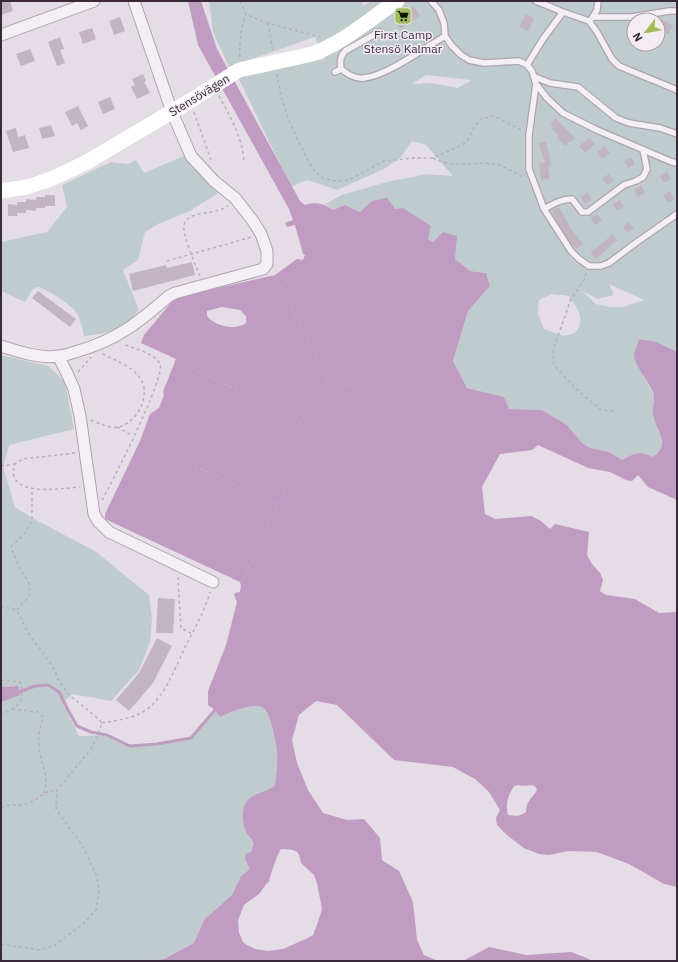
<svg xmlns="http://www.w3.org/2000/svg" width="678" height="962" viewBox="0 0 678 962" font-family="'IBM Plex Sans',sans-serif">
<rect width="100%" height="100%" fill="#e5dde5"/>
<path fill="#bfccce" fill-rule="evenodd" d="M209 1H362L363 6 371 1H677V352H675L643 376C648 385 654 391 655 402 655 406 653 410 654 414 657 430 670 444 653 457 639 450 635 453 622 460L609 452 590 448 582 443 567 425 542 410 509 409 504 397 467 388 453 361 468 311 490 286 486 273 470 271 428 239 395 209 372 201 361 212 345 205 333 210 326 204 342 195 387 182 426 174 453 176 426 145 412 141 401 157 384 169 337 190 307 180 291 187 238 77 325 59 315 37 229 67 213 32ZM634 20H658V44H634ZM426 75 470 80 471 81 457 88 432 83 412 84ZM609 284 644 300 623 307H610L596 304 582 291 598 299 614 295ZM552 294 569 296C577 310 587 318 575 333L564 336 544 329 538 314 539 300Z
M186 155 219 188 217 194 190 211 158 224 145 232 138 260 123 270 139 310C123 330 109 334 84 336 83 330 81 323 79 317 73 305 50 291 38 287L33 289 25 302 1 291V242L47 232 67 207 62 185 111 162 128 164 136 160 144 173Z
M1 355 48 366 65 382 74 429 9 445 3 467 15 507 34 519 95 551 149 595 152 619 150 642 139 670 111 701 72 694 63 703 79 736 107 735 130 746 157 744 191 738 215 710 220 716C229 712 254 703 262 707 271 712 276 744 277 754 278 764 276 775 275 785L270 790 261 792 248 834C255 845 254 850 245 859L250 869 241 876 232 895 204 920 194 943 164 959 150 961H1V702L4 701 18 686 1 687Z"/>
<path fill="#c09bc2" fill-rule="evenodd" d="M188 1H201L217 49 300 201 305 205C315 201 325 204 333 210L345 205 360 212 372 201 387 198 395 209 403 208 431 226 428 239 433 242 443 232 457 236 455 259 470 271 486 273 490 286 468 311 453 361 467 388 504 397 509 409 542 410 567 425 582 443 590 448 609 452 622 460C635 453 639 450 653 457 673 442 653 428 653 412 653 404 656 398 652 390 648 381 634 365 634 354 635 350 638 344 639 339L656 342 677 352V500L648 487 638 475 632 481 626 480 610 472 588 468 538 445 532 450 500 454 482 487 485 514 495 519 531 516 541 521 550 529 555 524 589 532 587 555 592 564 600 573 603 580 600 591 606 595 635 599 659 613 677 612V887L664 884 629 864 597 852 568 851 549 855 539 854 524 848 508 836 497 825 496 818 500 810 489 792 475 779 453 767 394 760 337 705 316 701 299 715 292 740 297 763 308 790 323 813 347 820 364 819 380 838 382 860 399 871 413 902 417 940 424 955 438 961H150L164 959 194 943 204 920 232 895 241 876 250 869 245 859 246 854 251 852C252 849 253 847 253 843 252 838 247 835 245 830 242 820 241 805 250 798 258 792 268 792 275 785 276 775 278 764 277 754 276 744 271 711 262 707 253 703 229 712 220 717L215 710 208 705V691L226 645 237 602 234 595 235 593 240 592 241 586 240 582 105 519V514L140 441 150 414 159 408 164 395 163 392 164 389 176 359 141 343 144 335 175 298 275 275 297 259 303 260 305 255 303 254 295 225 287 227 285 223 293 220 289 209 198 45ZM222 307 240 310 246 316V323C236 331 214 326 207 316V311ZM518 785C524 787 529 784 535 786L537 790C532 799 526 800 526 812 519 817 516 816 508 815 505 803 508 796 514 786ZM281 849C294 850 299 848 301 863L314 875 317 883 322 909 318 922 313 935 308 938 283 949 268 951 255 949 247 945 243 942 239 933 238 920 244 905 259 894 267 883 269 882C270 876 278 852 281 849Z
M18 686 20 695 1 702V687Z
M489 947 526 955 571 952 589 959 591 961H463Z"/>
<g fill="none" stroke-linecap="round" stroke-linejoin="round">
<path stroke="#c09bc2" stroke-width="3" d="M19 692 35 686 48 685 59 692 68 710 77 726 91 732 107 735 130 746 157 744 191 738 215 710"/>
</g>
<path fill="#c1b5c1" d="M1 1H10L13 11 1 15Z
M414 6 420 16 400 29 394 19Z
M526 14 534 19 528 31 519 27Z
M120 17 125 31 114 35 109 21Z
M658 18 673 25 669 34 658 29Z
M92 28 96 39 83 44 79 32Z
M60 37 64 49 60 50 65 63 57 66 48 42Z
M30 49 35 61 21 66 16 54Z
M143 74 146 81 144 82 150 93 137 99 131 87 135 85 132 79Z
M110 97 115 109 103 114 98 102Z
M78 106 88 126 81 130 77 123 72 126 65 112Z
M555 118 575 138 565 146 557 137 559 136 551 128 553 126 550 124Z
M51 125 55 136 42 139 39 128Z
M16 128 18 137 25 135 29 148 13 152 6 131Z
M589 138 595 144 585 153 579 146Z
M546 141 551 166 548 167 550 178 541 180 539 163 545 162 538 143Z
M605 146 610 153 602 159 597 152Z
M631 157 635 164 628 168 624 161Z
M667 172 671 179 664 183 660 176Z
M609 174 614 181 607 185 602 178Z
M641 185 645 193 638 197 634 190Z
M670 191 674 199 668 203 663 196Z
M588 192 592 200 585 204 581 197Z
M45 195H55V206H45V208H36V211L26 210V213H17V216H8V204L17 205V202H26V199L36 200V197H45Z
M620 200 624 207 617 211 613 204Z
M559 207 571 229 583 244 577 249 571 243 556 220 552 210Z
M597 214 602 221 595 225 590 218Z
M628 222 634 228 627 233 623 227Z
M613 234 617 240 596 259 590 253Z
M192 262 195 275 133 291 129 274 166 265 167 268Z
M38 291 76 319 70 327 32 298Z
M158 598 175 599 173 633H156Z
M157 638 172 646 153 683 129 711 116 700 139 673Z"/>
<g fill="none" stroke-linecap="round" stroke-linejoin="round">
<defs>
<path id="lane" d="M431 1 439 10 444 23 445 36 452 46 461 55 469 60 484 63 519 61 527 65 532 71 536 84 529 135V169L544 209 571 251 579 259 589 266H601L609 263 637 242 677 214
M536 1 563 12 589 21 597 32 612 59 619 66 677 90
M593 17H632L669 11H677
M592 18 597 10 598 1
M379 32 345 51C340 57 340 61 341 69 347 74 355 79 364 78 386 76 425 48 445 36
M527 65 543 39 563 12
M335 72 341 69
M535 77 550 83 578 87 616 118 629 123 660 128 677 134
M536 84 547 98 563 113 597 130 672 162 677 163
M544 209C553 204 561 199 572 199L582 212H588L624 185 636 181 643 177 647 169 643 150"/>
<path id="street" d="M1 35 94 1
M1 346C17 351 40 359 58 356 65 356 72 353 78 351 117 340 139 322 169 296L175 293 263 269 267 264V251L261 234 253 221 235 198 214 181 191 156 172 112 134 1
M58 356 66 371 74 389 80 416 94 514 98 521 109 532 213 582"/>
</defs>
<use href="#lane" stroke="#aea3ae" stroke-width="8"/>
<use href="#street" stroke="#aea3ae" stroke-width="13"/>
<path stroke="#b8afb8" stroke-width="1.5" stroke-dasharray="3 3" stroke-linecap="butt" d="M240 1 246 14 264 22 320 37
M268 23 273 51
M240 57C239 43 241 26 246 14
M277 74 281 96 289 121 305 155 315 172 323 178 335 181 349 180 384 161 414 158H433L462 145 467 141 475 126 481 119 494 116 523 131
M219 96C230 116 243 139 244 162
M194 112 212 163
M433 158C452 169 474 161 495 164 504 166 515 173 523 177
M167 261 252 237
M586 273 584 280 571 299 553 350 554 365 575 388 601 410 616 411
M275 275 334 391
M200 276C196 266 182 234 184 225 185 221 188 218 192 216 204 212 217 213 228 206
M175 361 298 418 308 441 302 454
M78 372 91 357
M313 401 354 381
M91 420C98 423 110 429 118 427 137 424 152 394 140 378 132 366 114 360 101 353
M117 427 133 436
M140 441 278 505
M75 453 23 459 15 464C14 468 12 472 14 476 20 496 64 488 80 487
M1 466 15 464
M102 500C112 483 166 376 160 364 156 354 133 348 123 344
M265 532 290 479
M179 577 178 579 181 628 192 634
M241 584 254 558
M1 606 17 610 27 631 53 667 59 681 68 694 95 716 102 723 97 737 91 749 57 790 56 809 84 848 97 877 99 891 96 910 83 924 54 946 39 950 1 944
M17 610 29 596 30 586 28 581 21 571 11 547 24 534 32 522V489
M1 680 20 682C25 703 19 706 1 714
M12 709 38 712 43 717C40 727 38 738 39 748 41 766 50 774 44 793
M102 723C117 720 133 719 146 710 165 697 176 666 186 645 195 628 205 610 210 592
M1 807 11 805H24L35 800 44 793 57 790"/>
<use href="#lane" stroke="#f4eff4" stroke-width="5.5"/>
<use href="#street" stroke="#f4eff4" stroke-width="11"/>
<path stroke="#fff" stroke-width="15" d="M1 191 27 187 51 179 87 162 190 101 239 70 312 54C343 43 370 19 397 1"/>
</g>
<defs>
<symbol id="supermarket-square" viewBox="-11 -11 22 22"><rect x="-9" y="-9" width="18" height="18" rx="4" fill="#9fbf4e" stroke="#f3ecf3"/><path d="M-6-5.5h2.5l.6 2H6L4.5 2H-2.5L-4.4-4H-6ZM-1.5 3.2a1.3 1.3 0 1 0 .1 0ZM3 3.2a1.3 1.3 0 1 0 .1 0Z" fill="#111"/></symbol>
</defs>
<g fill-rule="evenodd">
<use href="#supermarket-square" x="393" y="6" width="20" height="20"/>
</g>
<g text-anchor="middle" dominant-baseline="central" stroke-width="3" stroke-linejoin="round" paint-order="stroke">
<g font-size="12" fill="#3a2839" stroke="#f3ecf3">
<text x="403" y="34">First Camp<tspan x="403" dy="14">Stensö Kalmar</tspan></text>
</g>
<g font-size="12" fill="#3a2839" stroke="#f3ecf3">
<text transform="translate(199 95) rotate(-32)">Stensövägen</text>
</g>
</g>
<rect width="678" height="962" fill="none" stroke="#3a2839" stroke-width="4"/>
<g transform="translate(646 32) rotate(239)"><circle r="19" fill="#f3ecf3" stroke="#a99ea9"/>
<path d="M0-3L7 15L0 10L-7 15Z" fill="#9fbf4e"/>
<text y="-6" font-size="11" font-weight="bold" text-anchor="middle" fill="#3a2839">N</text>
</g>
</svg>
